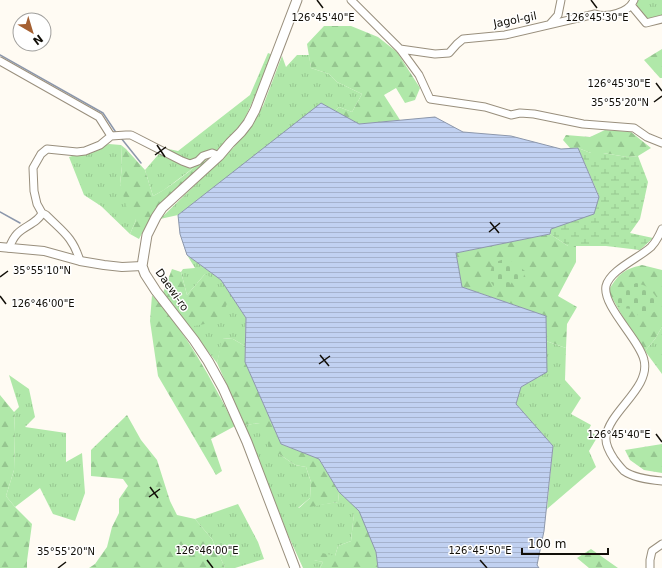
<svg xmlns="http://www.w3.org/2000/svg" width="662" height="568" viewBox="0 0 662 568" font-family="'DejaVu Sans',sans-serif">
<defs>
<pattern id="grass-tufts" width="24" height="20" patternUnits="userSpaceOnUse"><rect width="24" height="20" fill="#b0e8a9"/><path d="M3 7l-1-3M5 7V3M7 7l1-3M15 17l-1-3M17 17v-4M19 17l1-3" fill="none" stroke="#96c690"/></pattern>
<pattern id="forest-firs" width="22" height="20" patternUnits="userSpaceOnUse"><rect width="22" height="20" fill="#b0e8a9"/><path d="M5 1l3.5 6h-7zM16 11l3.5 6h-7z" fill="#96c690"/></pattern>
<pattern id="wetland-marsh" width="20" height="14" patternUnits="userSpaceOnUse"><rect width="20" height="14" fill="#b0e8a9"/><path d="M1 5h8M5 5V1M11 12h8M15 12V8" fill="none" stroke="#96c690"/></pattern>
<pattern id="cemetery-stones" width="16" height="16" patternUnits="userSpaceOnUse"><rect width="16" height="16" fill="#b0e8a9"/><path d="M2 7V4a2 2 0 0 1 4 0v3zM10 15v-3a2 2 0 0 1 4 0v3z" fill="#96c690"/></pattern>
<pattern id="water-rules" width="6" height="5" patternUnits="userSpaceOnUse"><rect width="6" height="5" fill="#c1d1f1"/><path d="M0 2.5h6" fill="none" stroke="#a5b2cd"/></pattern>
</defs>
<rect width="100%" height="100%" fill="#fffbf3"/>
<path fill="url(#grass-tufts)" d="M637 0H662V15L647 19 637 12Z
M268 53 273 55 243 123 219 149 208 158 192 169 164 190 153 196 145 170 164 148 178 151 250 95Z
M297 55H309L311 68 329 74 337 82 362 94 352 112 339 107 335 111 321 104 178 215 160 219 234 147 263 106 282 56 286 67Z
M109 144 121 145 122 166 120 184 136 220 130 234 101 206 84 195 69 157Z
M187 255 221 280 246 318 245 346 233 339 223 338 217 363 189 327 205 274 187 295 181 272 183 269 195 268Z
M662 327V374L645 351 655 339Z
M546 341 566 348 565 380 581 398 571 414 591 425 588 431 598 436 589 451 596 467 547 509 553 446 516 404 521 387 546 372Z
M9 375 29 389 35 417 25 427 66 433V462L82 453 85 493 75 521 53 514 40 488 15 507 6 496 14 470 15 432 14 412 19 407Z
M260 423 266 435 279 454 295 465 306 467 311 482 310 498 298 508 338 502 339 492 360 511 354 513 351 541 338 546 335 556 314 560 323 562 320 568H303L288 535 245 425Z
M238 504 258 542 264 559 235 568H225L212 539 195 519Z"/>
<path fill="url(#forest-firs)" d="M324 26H351L378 37 397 52 420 88 415 100 405 103 396 88 384 95 400 120 359 124 335 111 339 107 352 112 362 94 337 82 329 74 311 68 307 44Z
M662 49V78H660L644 60Z
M605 130 631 132 651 148 638 156 627 157 603 153H591L578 148H570L563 140 566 135 590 137Z
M121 145 126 149 145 170 153 196C173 186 189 170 208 158 196 175 177 186 163 201 153 212 146 226 139 239L130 234 136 220 128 212 120 184 122 166Z
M550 234 568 246H576V262L558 296 577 307 567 324 566 348 546 341V316L462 287 456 253Z
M642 265 662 270V327L655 339 645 351 623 317 608 291C619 274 622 270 642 265Z
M172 269 181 272 187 295 205 274 210 277 228 301 220 321 189 327 163 293Z
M152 295C187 333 212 380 235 426L211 439 222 471 216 475 158 376 150 321Z
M222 338 233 339 245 346V362L281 444 319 459 339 492 338 502 298 509 310 498 311 482 306 467 295 465 279 454 271 459 266 436 259 435 260 423 245 425 217 363Z
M0 395 14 412 15 432 14 470 6 496 15 507 32 524 27 561V568H0Z
M127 415 141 440 157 460 170 501 177 515 195 519 212 539 225 568H89L95 564 107 547 112 527 119 513V499L128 486 123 479 91 476V450Z
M662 444V473L644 470 630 460 625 450Z
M360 511 376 552 378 568H320L323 562 313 560 318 552 335 556 338 546 351 541 354 512Z
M591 549 618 568H589L577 558Z"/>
<path fill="url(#wetland-marsh)" d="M578 148 591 153H603L627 157 638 156 648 182 640 219 630 233 653 238 640 250 606 246H568L550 234 551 229 599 196Z"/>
<path fill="url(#cemetery-stones)" d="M507 258 525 271 523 279H514L508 288 498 290C487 281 489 276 493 263Z
M636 283C649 286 650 289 658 299L656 311 640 319 634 309 621 308 615 302V294Z"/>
<path fill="url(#water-rules)" stroke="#8c97ab" d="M321 103 359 124 435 117 463 132 511 136 561 149 578 148 599 197 594 214 551 229 550 234 456 253 462 287 546 316 547 372 521 387 516 404 553 446 544 531 537 565 539 568H378L376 552 359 511 339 492 319 459 281 444 245 362 246 318 221 280 187 255 180 234 178 215Z"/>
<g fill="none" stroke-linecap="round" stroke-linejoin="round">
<path stroke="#8c97ab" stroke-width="1.5" d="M0 55 103 113 117 134
M121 138 141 163
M0 212 20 223"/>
<defs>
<path id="minor" d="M351 0 400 49 419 75 430 99 485 107 511 115 520 113 534 114 583 124 634 128 647 137 662 143
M631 5 646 23 662 19
M550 24 558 15 561 0
M400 49 435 54 449 53 457 44 463 39 505 35 595 14C607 18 629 13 634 0
M0 61 99 117 111 136
M42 213 46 215C62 231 73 237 80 261
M662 229C659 236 656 242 651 247 639 258 610 270 606 286 602 306 640 340 644 360 651 388 609 411 606 437 605 445 610 453 614 459 617 463 620 467 624 471 634 478 650 480 662 481
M9 248C11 243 13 238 17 234 24 226 38 223 42 213L37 204 34 191 33 168 41 154 47 149 77 152 85 151 100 145 111 136 126 135H131L135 137 182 161 190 164 198 161 203 156 212 153 219 156
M650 568V560L652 551 662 544"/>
<path id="tertiary" d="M0 247 44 251 80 261 104 265 122 267 142 266"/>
<path id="secondary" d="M295 568 247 442 223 388 208 361 194 340 156 291 145 274 142 266 147 235 156 217 162 208 219 156 230 143 241 132 248 123 255 110 297 0"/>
</defs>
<use href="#minor" stroke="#998f7d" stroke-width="9"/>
<use href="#tertiary" stroke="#998f7d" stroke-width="10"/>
<use href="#secondary" stroke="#998f7d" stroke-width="11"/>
<use href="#minor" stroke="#fff" stroke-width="7"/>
<use href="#tertiary" stroke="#fff" stroke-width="8"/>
<use href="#secondary" stroke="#fff" stroke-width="9"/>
</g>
<path fill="none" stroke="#120f08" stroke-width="1.5" d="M317 0 323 8M591 0 597 8M656 83 662 91M654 102 662 96M157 145 165 157M155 155 166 147M490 222 499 233M489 232 500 223M0 277 8 271M0 296 6 304M320 355 329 366M319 364 330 356M656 434 662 442M150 487 158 498M149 497 160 489M207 560 213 568M480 560 487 568M58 568 66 562"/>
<g text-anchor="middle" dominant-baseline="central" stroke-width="3" stroke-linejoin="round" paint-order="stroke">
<g font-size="11" fill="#120f08" stroke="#fff">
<text transform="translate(515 20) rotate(-11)">Jagol-gil</text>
<text transform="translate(172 290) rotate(55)">Daewi-ro</text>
</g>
</g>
<g font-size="10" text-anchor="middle" fill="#120f08" stroke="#fff" stroke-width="3" stroke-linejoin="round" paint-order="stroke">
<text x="323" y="21">126°45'40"E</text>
<text x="597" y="21">126°45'30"E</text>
<text x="619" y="87">126°45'30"E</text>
<text x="620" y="106">35°55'20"N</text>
<text x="42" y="274">35°55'10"N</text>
<text x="43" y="307">126°46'00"E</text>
<text x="619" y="438">126°45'40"E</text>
<text x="207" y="554">126°46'00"E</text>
<text x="480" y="554">126°45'50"E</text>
<text x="66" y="555">35°55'20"N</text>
</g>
<g transform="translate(32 32) rotate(142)"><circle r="19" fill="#ffffff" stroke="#a09f9c"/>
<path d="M0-3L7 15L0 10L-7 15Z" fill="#a56032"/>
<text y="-6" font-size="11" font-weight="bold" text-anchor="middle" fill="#120f08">N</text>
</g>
<path d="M522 548v6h86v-6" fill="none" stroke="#120f08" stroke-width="2"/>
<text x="528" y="548" font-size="12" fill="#120f08" stroke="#ffffff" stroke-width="3" paint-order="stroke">100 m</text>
</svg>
